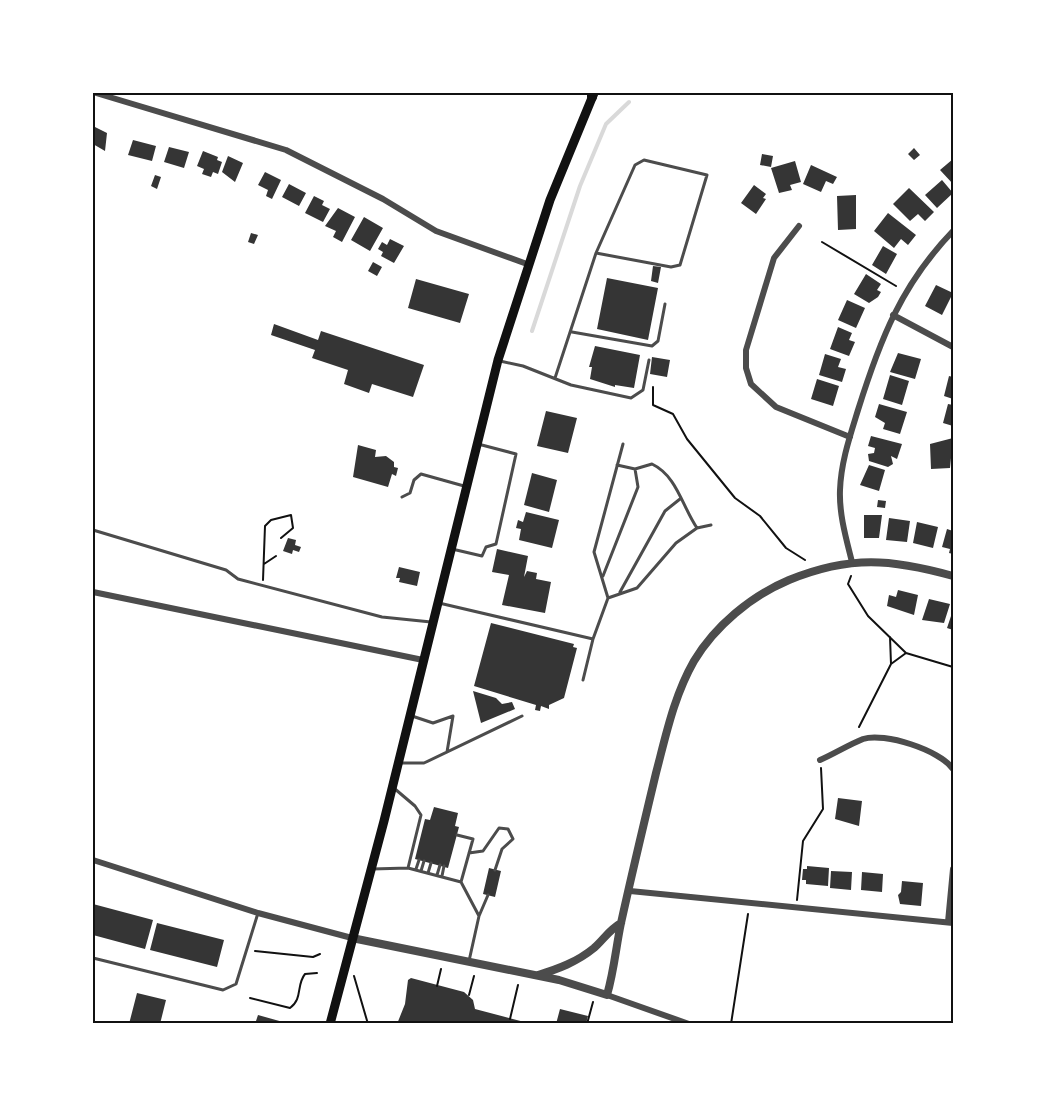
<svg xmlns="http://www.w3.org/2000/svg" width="1046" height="1117" viewBox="0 0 1046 1117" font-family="Bitter,serif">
<rect width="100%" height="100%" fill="#fff"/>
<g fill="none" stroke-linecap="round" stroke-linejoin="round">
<path stroke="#d9d9d9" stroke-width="4" d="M532 331 580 186 606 124 629 102"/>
</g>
<path fill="#353535" d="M93 126 107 133 105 151 93 144Z
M133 140 156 146 152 161 128 155Z
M169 147 189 152 184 168 164 162Z
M914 148 920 155 914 160 908 154Z
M203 151 218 157 217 160 222 162 218 174 213 172 211 177 202 174 204 169 197 166Z
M762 154 773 156 771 167 760 165Z
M228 156 243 163 235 182 222 172Z
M953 159V184L940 170Z
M795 161 801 182 790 185 792 190 779 193 771 168Z
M811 165 837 177 833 184 826 181 821 192 803 184Z
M265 172 281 180 272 199 266 196 268 190 258 185Z
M155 175 161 177 157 189 151 186Z
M942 180 953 193 937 208 925 195Z
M289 184 306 193 299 206 282 197Z
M754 185 766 194 763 198 766 199 756 214 741 203Z
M909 188 934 212 925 221 918 214 910 221 893 204Z
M856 195V229L838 230 837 196Z
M314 196 324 201 322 205 330 209 323 222 305 213Z
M338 208 355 217 342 242 333 237 336 231 325 226Z
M888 213 916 235 908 245 901 239 894 248 874 231Z
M364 217 383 228 370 251 351 240Z
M251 233 258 235 254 244 248 242Z
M390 239 404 246 394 263 381 256 383 252 378 249 382 242 387 245Z
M883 246 897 254 886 274 872 265Z
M373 262 382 267 377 276 368 271Z
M653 266 661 267 658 283 651 281Z
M866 274 881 284 877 290 881 292 878 297 869 303 854 294Z
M607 278 658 288 648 340 597 329Z
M416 279 469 294 460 323 408 308Z
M936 285 953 293 942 315 925 306Z
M847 300 865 308 856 328 838 320Z
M274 324 318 340 321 331 424 365 413 397 372 384 369 393 344 384 348 370 312 358 315 350 271 335Z
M838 327 852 333 849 340 855 342 849 356 830 349Z
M595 346 640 355 634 388 615 385V387L590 379 592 367H589Z
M898 353 921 359 915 379 890 372Z
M825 354 841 359 838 367 846 369 842 382 819 375Z
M652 357 670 360 667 377 650 374Z
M890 375 909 381 902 405 883 399Z
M949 376 953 377V399L944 396Z
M817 379 839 386 833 406 811 399Z
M879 404 907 412 900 434 883 429 885 423 875 417Z
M948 404 953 405V426L943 423Z
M546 411 577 418 568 453 537 446Z
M871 436 902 444 897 459 891 456 893 464 888 467 869 461 868 454 874 453 875 448 868 446Z
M953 438 950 468 931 469 930 444Z
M358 445 376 450 375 457 386 456 394 462V467L398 468 396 476 392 474 388 487 353 477Z
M869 465 885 470 879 491 860 485Z
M532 473 557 480 549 512 524 505Z
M878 500 886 501 885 508 877 507Z
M526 512 559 520 552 548 519 540 521 529 516 528 518 520 523 522Z
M864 515H882L879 538H864Z
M889 518 910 521 907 542 886 540Z
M917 522 938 527 933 548 913 543Z
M947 529 953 531V554L949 553 950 549 942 547Z
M288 538 296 540 295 545 301 547 299 552 293 550 292 554 283 551Z
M497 549 528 556 524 577 527 571 537 573 536 579 551 582 545 613 502 605 509 575 492 572Z
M399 567 420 572 417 586 399 582 400 578H396Z
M898 590 918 595 914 615 887 606 889 595 896 597Z
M929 599 950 604 944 623 922 620Z
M953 610V630L947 628Z
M491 623 574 644 573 647 577 648 564 698 549 705V709L541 706 540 711 535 710 536 705 474 686Z
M473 691 496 698 502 704 512 702 515 709 481 723Z
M838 798 862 801 859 826 835 819Z
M434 807 458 813 455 826 459 827 448 868 415 859 425 819 430 820Z
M807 866 829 868 828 886 806 884V880H802L803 869H807Z
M489 868 501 871 495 897 483 894Z
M831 871 852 872 851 890 830 888Z
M862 872 883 874 882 892 861 890Z
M902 881 923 883 921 906 900 904 898 895 901 892Z
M93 904 153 920 145 949 93 935Z
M157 923 224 940 217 967 150 950Z
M411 978 464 992 473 1000 475 1009 532 1024H397L405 1004 408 980Z
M137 993 166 1000 160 1024H129Z
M560 1009 588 1016 586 1024H556Z
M258 1015 283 1022V1024H255Z"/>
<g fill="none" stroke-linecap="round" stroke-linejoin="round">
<path stroke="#111" stroke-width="2" d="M822 242 896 286
M653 387V405L673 414 687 439 735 498 760 516 786 548 805 560
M264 564 276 556
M851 576 848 584 868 616 906 653 953 667
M263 580 265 526 271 520 291 515 293 528 281 538
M890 637 891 664
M859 727 891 664 906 653
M797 900 803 841 823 809 821 768
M255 951 313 957 320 954
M354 976 368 1024
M437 986 441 969
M469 995 474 976
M250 998 290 1008C303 999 296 985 305 974L317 973
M510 1019 518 985
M587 1024 593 1002
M731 1024 748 914"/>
<path stroke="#4c4c4c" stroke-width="3" d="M572 332 652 346 658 341 665 304
M500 361 523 366 571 385 631 398 643 390 649 360
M555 378 596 253 635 165 644 160 707 175 680 265 671 267 596 253
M617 465 635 469 652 464C677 476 682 506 697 528
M402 497 410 493 414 480 421 474 464 486
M93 530 226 570 238 579 382 617 431 622
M452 549 482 556 486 547 496 544 516 454 478 444
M603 576 638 487 635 469
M620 592 665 511 680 499
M608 598 637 588 676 543 697 528 711 525
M439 603 593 639 583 680
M593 639 608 598 594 552 623 444
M412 716 433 723 453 716 447 752
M400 763H424L522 716
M395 789 415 806 421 815 408 868
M457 835 473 839 461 882
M469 853 483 851 499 828 508 829 513 839 502 849 495 870
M372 869 408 868 461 882 479 916 469 961
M416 869 419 860
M421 871 424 861
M428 873 431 863
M437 875 440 865
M442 876 444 866
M479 916 488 895
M93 958 223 990 236 984 258 913"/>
<path stroke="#4c4c4c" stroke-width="6" d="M96 93 286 150 383 199 436 231 527 264
M799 226 774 258 746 350V368L751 384 776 407 850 437
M893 315 953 347
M852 562C846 538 839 514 840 490 841 462 850 436 858 410 880 340 901 285 953 231
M93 592 423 660
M820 760C834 754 848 745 863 739 884 732 940 750 953 769
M93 860 258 913 352 938
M630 891 953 923
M948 922 953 869
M607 995 689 1024"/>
<path stroke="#4c4c4c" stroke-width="8" d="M352 938 559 980 607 995C614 971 616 947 621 923 632 873 644 823 656 773 666 735 674 696 694 661 715 626 751 596 789 580 850 555 892 559 953 576
M538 975C558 969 577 962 594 948 604 939 609 930 621 923"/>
<path stroke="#111" stroke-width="9" d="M330 1024 384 821 498 360 550 200 594 93"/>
<path stroke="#111" stroke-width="10" d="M592 93V97"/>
</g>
<rect width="1046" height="1117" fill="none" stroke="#ffffff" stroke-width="189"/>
<rect x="94" y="94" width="858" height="928" fill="none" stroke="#111" stroke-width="2"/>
</svg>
